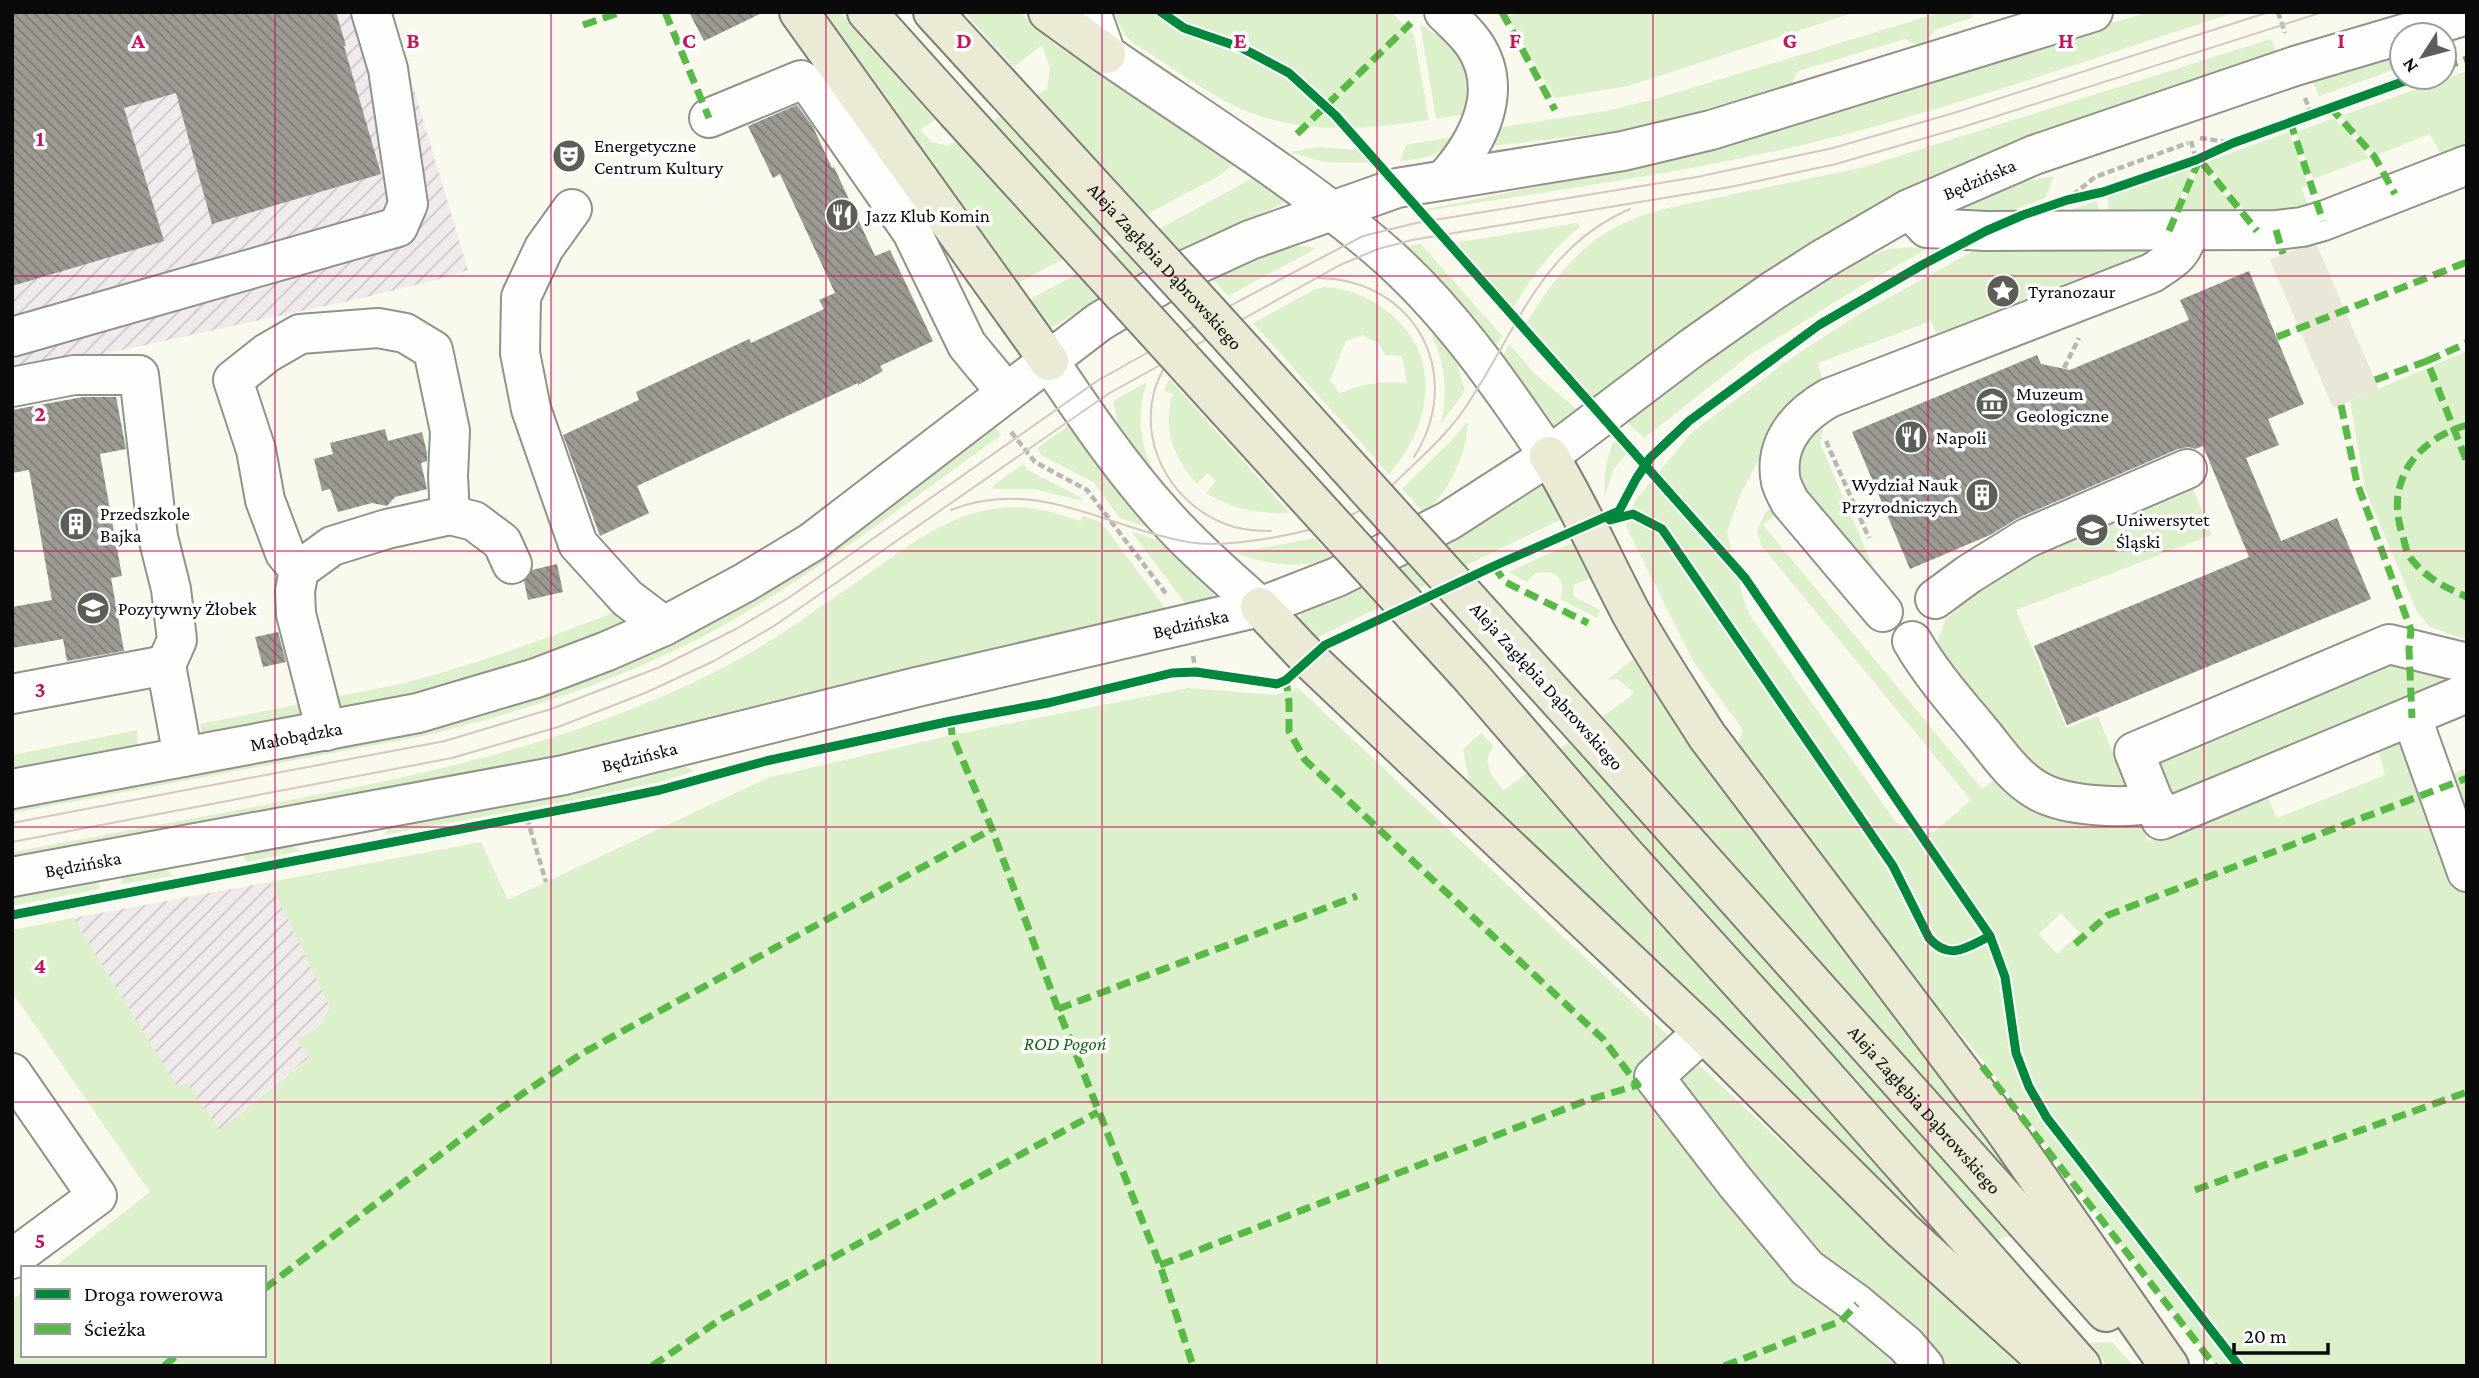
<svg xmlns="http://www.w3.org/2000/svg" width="2479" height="1378" viewBox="0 0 2479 1378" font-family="'Crimson Pro',serif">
<defs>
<pattern id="industrial-furrows" width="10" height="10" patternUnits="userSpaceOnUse" patternTransform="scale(1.75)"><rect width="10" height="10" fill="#f1eaeb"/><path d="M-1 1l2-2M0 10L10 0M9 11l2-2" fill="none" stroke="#cdc7c8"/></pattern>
<pattern id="building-back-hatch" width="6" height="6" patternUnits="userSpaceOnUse" patternTransform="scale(1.75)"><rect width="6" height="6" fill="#9c9a93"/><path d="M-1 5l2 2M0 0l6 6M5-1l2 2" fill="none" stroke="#7d7c76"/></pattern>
</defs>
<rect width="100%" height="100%" fill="#f9f9ed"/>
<path fill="url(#industrial-furrows)" d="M12 12H391L468 270 436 280 366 297 12 374Z
M270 882 330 1007 317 1030 310 1057 218 1131 187 1084 176 1086 73 918Z"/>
<path fill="#dcf0cb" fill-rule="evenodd" d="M819 12H840L935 120 920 130 932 142 948 146 1047 89 1050 68 1042 45 1014 67 964 12H1019L1047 37 1235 163 1219 176 1016 284Z
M1112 12H1391L1414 35 1429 120C1360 130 1293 136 1229 103 1195 86 1165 62 1133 43L1125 35Z
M1517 12H1856L1628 86 1555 98 1508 18Z
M1942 12H1972V18L1934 30 1927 44 1919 46 1905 39 1798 71 1790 86 1628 130 1491 146 1495 128 1606 111 1655 99Z
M2149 12H2236C2102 55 1968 103 1831 138 1696 172 1556 190 1419 212L1417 211 1620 170Z
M1420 24 1463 53 1469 63 1472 113 1436 119Z
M2271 39 2277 54 2051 128 1922 184 1596 399 1550 362 1522 330C1562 266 1590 227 1668 208L1864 167Z
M2402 51V67L2319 96 2312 79Z
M2467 71V142L2441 155 2430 134 2374 156 2341 116Z
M2334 118 2369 158 2313 179 2296 132Z
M2289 132 2308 185 2301 188 2311 212 2249 216 2206 162Z
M1458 136C1439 156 1427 158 1400 161L1406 145Z
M1318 147 1361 150 1372 163 1324 162 1290 152Z
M2200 165 2242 216H2178Z
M2193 167 2172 217 2047 218 2096 201 2100 212 2109 209 2107 196Z
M1258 175 1282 192 1285 200 1280 205 1144 270 1056 325 1051 327 1045 324 1027 301Z
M2054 176 2045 198 1995 217 1961 212 1966 200 1999 187Z
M1576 223H1578L1580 227C1549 251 1529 281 1509 315L1448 244Z
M1421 244 1502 336 1495 349 1403 247Z
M1303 246 1317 248 1228 296 1210 276 1277 249Z
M1911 247 1927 249 1862 285 1750 355 1644 438 1627 422 1734 337 1853 262 1890 249Z
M2147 247 2150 254 1941 345 1931 321 1818 363 1825 388 1775 438 1761 456 1741 493 1727 532 1743 598 1750 615 1895 821 1914 834 1934 832 1971 800 1761 545 1757 530 1765 513 1779 503 1782 508 1763 525 1982 789 2019 762 1939 660 1938 639 1946 619 2029 548 2191 484 2212 535 2016 610 2066 728 2098 716 2148 842 2266 794 2277 818 2385 775 2378 748 2409 733 2425 784 2467 768V1366H2217L2103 1220 1987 1065 1878 937 1736 748 1743 730 1693 661 1626 526 1635 501 1692 432 1793 357 1859 314 1979 248ZM2061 913 2080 933 2057 954 2039 934Z
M1324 287C1346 288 1367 296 1384 309 1444 352 1433 424 1389 474L1253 323 1314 290ZM1363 335 1379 344 1385 355 1402 356 1407 383C1382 380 1363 384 1340 393L1330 380 1346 341Z
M1435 330 1457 364 1465 391 1440 425C1449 394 1445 364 1432 335Z
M1509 344 1535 374 1580 412 1557 428 1551 426 1502 358Z
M2467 351V640L2430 627 2417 612 2365 489 2350 401Z
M1169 379 1290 513C1259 514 1233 510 1206 493L1216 481 1207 473 1197 484C1175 459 1161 428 1173 394L1164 391Z
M1147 382C1137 409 1139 442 1152 468L1148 472 1119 430 1113 401Z
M1828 409 1820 443 1879 581 1798 496 1790 455Z
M1468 421C1466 457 1450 489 1425 514L1402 489 1451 441Z
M993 425 1001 435C918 495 836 558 748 611 649 671 535 709 423 736L12 813V807L472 715Z
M1070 425 1152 529 1120 518 1093 482 1041 455 1037 448Z
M1614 441 1628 452 1613 470 1605 497C1603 476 1606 460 1614 441Z
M1023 464 1028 470 1080 497 1083 501 1033 489H993L994 485Z
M1545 484 1566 517 1314 639 1298 621 1302 611 1484 521 1535 487Z
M1022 507 1047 511 1081 521 1083 516 1101 522 1168 612 606 746 12 858V852C98 836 183 820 269 804 414 777 551 748 686 686 722 669 757 650 790 628 817 609 844 591 871 572 917 539 962 505 1022 507Z
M1131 531 1168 544 1211 588 1213 594 1211 598 1188 607Z
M1314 538 1334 560C1299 567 1269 566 1236 553Z
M1577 541 1596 575 1574 585 1573 596 1600 610 1597 618 1560 599C1565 587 1562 578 1551 572L1535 573 1527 582 1508 572Z
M623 609 638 620C564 649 488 677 411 695 386 700 361 704 336 709L332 697C355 693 378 689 400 684 476 665 550 637 623 609Z
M1637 656 2033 1190 2013 1235 1994 1241 1941 1247 1471 792 1463 749 1481 733 1494 746C1480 763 1492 777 1504 790L1635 693 1617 679 1607 680Z
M2382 656 2461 678 2196 798 2171 794 2158 782 2156 752Z
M1188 688 1275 695 1298 688 2020 1366H12V1300L23 1291V1355H264V1268H53L150 1192 12 992V930L73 918 176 1085 187 1083 219 1130 310 1058 296 1040 317 1030 330 1007 270 882 481 842 508 900 767 778 952 735Z
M311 702 308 709 300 717 202 734 200 724Z
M137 730 138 747 12 771V755Z
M680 763 694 771 663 781 579 799 384 835 393 822Z
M287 841 299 851 247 862 240 850Z
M160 864 173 876 121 884 122 871Z
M91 877 100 885 99 889 12 906V892Z
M2112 1342 2134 1366H2108L2088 1343Z"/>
<path fill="#e9e8d8" d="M2315 241 2379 389 2333 408 2270 260Z"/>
<path fill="url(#building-back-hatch)" d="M12 12H336L346 46H344L381 174 212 224 176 93 124 108 164 241 12 286Z
M689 12H764L704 41Z
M797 105 813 127 832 168 834 167 875 256 890 250 933 341 880 366 883 371 858 385V383L637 486 649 513 600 536 563 435 639 400 636 392 749 339 751 343 824 309 819 300 835 293 780 174 773 178 748 126Z
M2249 271 2304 404 2268 419 2279 445 2246 458 2281 541 2337 518 2371 599 2067 725 2034 646 2249 557 2203 446 2195 449 2189 447 2178 449 2018 518 1990 535 1910 569 1852 432 2037 355 2041 364 2070 370 2189 320 2180 300Z
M83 397H116L125 444 126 449 100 454 122 576 111 578 124 651 67 661 63 639 12 648V607L52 600 29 470 12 473V410Z
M385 429 388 441 422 432 427 453V461L421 463 427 489 395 497 387 506 372 503 338 512 330 489 322 491 314 459 333 454 330 443Z
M557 564 563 592 528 600 524 581 532 570Z
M278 632 286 662 263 667 255 637Z"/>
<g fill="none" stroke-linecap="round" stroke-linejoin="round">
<defs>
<g id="minor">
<path d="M1091 12 1106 54C1197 117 1293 176 1378 248 1447 307 1498 381 1549 456"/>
<path d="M1444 12C1454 22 1466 32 1474 44 1506 91 1477 144 1444 180"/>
<path d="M709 118 801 80 810 85 912 232 967 345 1006 392"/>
<path d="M572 209 544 248 521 297 520 353 531 409 578 544 627 598 664 626"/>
<path d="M1909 209 1927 228 1986 231 2276 230 2302 227 2323 221 2467 165"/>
<path d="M12 337 398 227 408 204 388 69 371 12"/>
<path d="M1049 361C1084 413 1120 466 1162 513 1192 547 1226 576 1260 607"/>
<path d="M12 387 74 375H139L158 537 171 589 177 640 166 665 183 757"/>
<path d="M450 515 474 521 502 542 512 564"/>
<path d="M299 570 285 553 265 500 256 450 233 380 267 353 300 334 378 328 405 333 433 350 450 431 448 476 450 515 387 529 332 546 299 570 295 591 296 614 326 731"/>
<path d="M1935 599 1969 574 2027 538 2187 469"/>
<path d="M1883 612 1790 502C1787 496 1783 489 1781 482 1773 443 1799 415 1829 398L2152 273C2170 261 2185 254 2187 231"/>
<path d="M1912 641C1931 674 1956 702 1980 731 1996 750 2012 775 2035 789 2063 807 2123 809 2155 803"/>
<path d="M2467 663 2389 644 2134 752 2161 820 2467 693"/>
<path d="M12 694 166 665"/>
<path d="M2412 718 2467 872"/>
<path id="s1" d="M12 789 418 713 536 678 607 651 664 626 744 583 812 542 1099 322 1187 269 1250 240 1397 188 1623 151 1711 130 2093 12"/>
<path id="s2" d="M12 877 564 775 917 687 1260 607 1337 577 1448 521 1549 456 1693 347 1774 290 1821 260 1909 209 2034 155 2295 66 2467 15"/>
<path d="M1703 1032 1654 1077 1735 1182 1807 1268 1857 1304 1906 1345 1924 1366"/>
<path d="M12 1073 97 1196 12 1259"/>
</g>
<g id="major">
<path d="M799 12 1049 361"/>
<path d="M867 12 956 111"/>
<path d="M933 12 998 83"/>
<path d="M1048 12 1106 54"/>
<path d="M1549 456C1580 507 1603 560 1631 613 1654 655 1681 695 1707 736L2001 1125 2169 1366"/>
<path d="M1260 607 1309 659 1703 1032 1902 1230 2052 1366"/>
<path id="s3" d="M1596 741 2106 1312"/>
<path d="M1618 847 1799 1047 2081 1366"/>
</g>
</defs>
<use href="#minor" stroke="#92928c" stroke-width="42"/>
<use href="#major" stroke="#7f7f7a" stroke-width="42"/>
<path stroke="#b7b7b5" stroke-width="4.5" stroke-dasharray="7 3.5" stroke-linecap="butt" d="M2278 12 2285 33
M2305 98 2311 114
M2200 138 2233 143
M2191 141 2196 160
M2073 195 2095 177 2188 143
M2064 368 2079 338
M1011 432 1035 462 1087 490 1167 595
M1826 441 1869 538
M1193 656 1196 672
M527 818 546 882"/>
<use href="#minor" stroke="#fefefc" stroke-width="38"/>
<use href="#major" stroke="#ebead5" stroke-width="38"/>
<path stroke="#d6c6c2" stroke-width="2" d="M1319 278C1416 280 1466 375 1414 457
M1169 358C1163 369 1157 380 1154 392 1139 451 1177 510 1234 527 1246 530 1259 531 1271 531
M951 510C1036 476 1106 528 1188 542 1229 549 1316 533 1353 514 1374 504 1390 487 1407 471 1429 450 1451 430 1467 405 1518 329 1540 248 1630 209
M12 823 445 741 551 709 660 667 736 629 790 597 1097 381 1239 301 1363 236 1416 223 1697 177 1833 148 1957 112 2269 12
M12 842 452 758 558 727 645 693 714 661 774 626 1108 394 1340 265 1378 249 1412 240 1730 187 1836 164 1963 127 2323 12"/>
<defs>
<g id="major-bridge">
<path id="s4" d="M998 83 1209 313 1596 741"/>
<path d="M956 111 1472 678 1618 847"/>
</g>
</defs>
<use href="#major-bridge" stroke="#7f7f7a" stroke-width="42" stroke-linecap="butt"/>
<use href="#major-bridge" stroke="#ebead5" stroke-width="38"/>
<path stroke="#58b947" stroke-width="7" stroke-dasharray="14 7" stroke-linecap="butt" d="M665 12 709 118
M1502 12 1555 110
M583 25 621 12
M2444 67 2467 59
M2330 107 2374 156 2395 194
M2290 121 2323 221
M1297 134 1411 23
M2276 230 2283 254
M2169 231 2197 165 2196 160 2204 165 2257 231
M2277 337 2467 262
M2427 361 2467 343
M2375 380 2427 361 2467 462
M2341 405 2357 483 2411 630 2409 649 2412 718
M2467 425C2415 440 2384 483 2403 536 2405 545 2407 555 2413 561 2429 580 2445 587 2467 597
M1494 566 1505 582 1588 623
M951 721 952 735 992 829 1058 1009 1160 1265 1193 1366
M2075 944 2108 915 2467 778
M1058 1009 1357 896
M1982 1066 2215 1366
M2195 1190 2467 1092
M1160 1265 1588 1100 1638 1085 1603 1039 1305 760 1289 731V702L1286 680
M264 1289 500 1109 581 1054 992 829
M164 1366 177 1355
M652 1366 721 1319 1098 1112
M1724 1366 1841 1321 1857 1304"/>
<defs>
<path id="cycleway" d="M1161 12 1184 28 1242 48 1289 73 1335 115 1745 578 1990 936 2005 977 2016 1053 2029 1087 2047 1118 2239 1366
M1610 520 1633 514 1662 529 1893 866 1929 938C1950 962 1967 947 1990 936
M12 915 602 802 660 790 766 761 951 721 1048 703 1172 673 1196 672 1271 683 1277 684 1286 680 1325 645 1494 566 1619 511 1636 479 1650 458 1689 421 1819 325 1922 265 1986 231 2023 215 2067 200 2103 192 2196 160 2233 143 2416 77"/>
</defs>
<use href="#cycleway" stroke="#fff" stroke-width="13"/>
<use href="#cycleway" stroke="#00873e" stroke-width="9"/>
</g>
<path fill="none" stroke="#c2185b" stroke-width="2" stroke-opacity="0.55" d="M275 12V1366M551 12V1366M826 12V1366M1102 12V1366M1377 12V1366M1653 12V1366M1928 12V1366M2204 12V1366M12 276H2467M12 551H2467M12 827H2467M12 1102H2467"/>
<defs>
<symbol id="theatre-disc" viewBox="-11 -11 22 22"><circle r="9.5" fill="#5e5e59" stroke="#fff"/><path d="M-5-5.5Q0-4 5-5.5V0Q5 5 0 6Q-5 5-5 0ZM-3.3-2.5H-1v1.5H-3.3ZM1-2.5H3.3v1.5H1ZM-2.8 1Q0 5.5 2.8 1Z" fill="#fff"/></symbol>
<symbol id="restaurant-disc" viewBox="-11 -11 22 22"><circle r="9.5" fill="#5e5e59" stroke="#fff"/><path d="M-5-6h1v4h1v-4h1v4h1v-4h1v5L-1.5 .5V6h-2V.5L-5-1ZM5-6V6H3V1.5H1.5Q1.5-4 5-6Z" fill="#fff"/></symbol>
<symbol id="sight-disc" viewBox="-11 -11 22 22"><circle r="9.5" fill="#5e5e59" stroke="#fff"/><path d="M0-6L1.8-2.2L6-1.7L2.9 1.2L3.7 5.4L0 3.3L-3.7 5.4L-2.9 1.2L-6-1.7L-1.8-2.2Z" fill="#fff"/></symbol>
<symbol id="museum-disc" viewBox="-11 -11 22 22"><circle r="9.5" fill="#5e5e59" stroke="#fff"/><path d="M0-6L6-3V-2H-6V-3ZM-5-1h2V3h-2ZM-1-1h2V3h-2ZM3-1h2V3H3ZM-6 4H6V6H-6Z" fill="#fff"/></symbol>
<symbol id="building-disc" viewBox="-11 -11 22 22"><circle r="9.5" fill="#5e5e59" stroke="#fff"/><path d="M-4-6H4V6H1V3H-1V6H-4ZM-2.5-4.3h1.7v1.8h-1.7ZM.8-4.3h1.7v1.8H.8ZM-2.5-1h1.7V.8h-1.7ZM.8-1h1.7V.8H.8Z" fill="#fff"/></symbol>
<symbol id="university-disc" viewBox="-11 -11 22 22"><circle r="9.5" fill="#5e5e59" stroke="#fff"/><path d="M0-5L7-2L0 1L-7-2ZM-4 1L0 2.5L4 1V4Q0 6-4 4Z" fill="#fff"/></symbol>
<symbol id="school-disc" viewBox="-11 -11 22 22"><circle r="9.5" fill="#5e5e59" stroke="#fff"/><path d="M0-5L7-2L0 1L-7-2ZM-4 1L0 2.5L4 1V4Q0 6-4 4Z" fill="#fff"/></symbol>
</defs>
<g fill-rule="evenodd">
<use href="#theatre-disc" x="550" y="137" width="38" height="38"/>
<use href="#restaurant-disc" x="823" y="196" width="38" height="38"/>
<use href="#sight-disc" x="1984" y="272" width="38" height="38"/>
<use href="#museum-disc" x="1973" y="385" width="38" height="38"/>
<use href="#restaurant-disc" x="1892" y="418" width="38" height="38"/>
<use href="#building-disc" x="1963" y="476" width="38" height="38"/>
<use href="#building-disc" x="57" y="505" width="38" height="38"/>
<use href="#university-disc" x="2073" y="511" width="38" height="38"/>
<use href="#school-disc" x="74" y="589" width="38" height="38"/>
</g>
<g text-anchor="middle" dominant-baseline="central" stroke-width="7" stroke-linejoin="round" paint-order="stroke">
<g font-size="19" fill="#0a0a0a" stroke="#fff" text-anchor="start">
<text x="594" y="145">Energetyczne<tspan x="594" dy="22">Centrum Kultury</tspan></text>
<text x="866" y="215">Jazz Klub Komin</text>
<text x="2028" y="291">Tyranozaur</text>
<text x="2016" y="393">Muzeum<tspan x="2016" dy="22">Geologiczne</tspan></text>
<text x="1936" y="437">Napoli</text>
<text x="1958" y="484" text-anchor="end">Wydział Nauk<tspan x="1958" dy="22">Przyrodniczych</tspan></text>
<text x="100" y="513">Przedszkole<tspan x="100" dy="22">Bajka</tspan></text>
<text x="2116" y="519">Uniwersytet<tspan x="2116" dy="22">Śląski</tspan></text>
<text x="118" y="608">Pozytywny Żłobek</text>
</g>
<g font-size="19" fill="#0a0a0a" stroke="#fff">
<text stroke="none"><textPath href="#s2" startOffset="2118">Będzińska</textPath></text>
<text stroke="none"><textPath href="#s4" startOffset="248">Aleja Zagłębia Dąbrowskiego</textPath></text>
<text stroke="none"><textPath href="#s2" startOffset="1206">Będzińska</textPath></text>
<text transform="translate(1547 686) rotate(48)">Aleja Zagłębia Dąbrowskiego</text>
<text stroke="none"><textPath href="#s1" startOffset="289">Małobądzka</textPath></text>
<text stroke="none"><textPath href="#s2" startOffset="639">Będzińska</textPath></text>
<text stroke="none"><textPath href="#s2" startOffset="72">Będzińska</textPath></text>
<text stroke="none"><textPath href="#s3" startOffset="494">Aleja Zagłębia Dąbrowskiego</textPath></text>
</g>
<g font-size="19" font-style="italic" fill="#1c621a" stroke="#fff">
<text x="1065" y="1043">ROD Pogoń</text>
</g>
</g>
<g font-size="23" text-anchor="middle" font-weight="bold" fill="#c2185b" stroke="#fff" stroke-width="7" stroke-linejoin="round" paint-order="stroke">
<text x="138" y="48">A</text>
<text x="413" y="48">B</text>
<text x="689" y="48">C</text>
<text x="964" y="48">D</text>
<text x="1240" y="48">E</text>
<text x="1515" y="48">F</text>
<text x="1790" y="48">G</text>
<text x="2066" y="48">H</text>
<text x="2341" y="48">I</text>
<text x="40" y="146">1</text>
<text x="40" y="421">2</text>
<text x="40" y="697">3</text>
<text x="40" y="973">4</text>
<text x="40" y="1248">5</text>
</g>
<rect width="2479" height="1378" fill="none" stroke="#0a0a0a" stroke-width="28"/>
<rect x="21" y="1266" width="245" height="91" fill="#ffffff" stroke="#9d9d9d" stroke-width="2"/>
<rect x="35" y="1289" width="35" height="10" fill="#00873e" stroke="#9d9d9d" stroke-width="2"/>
<text x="84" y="1301" font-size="21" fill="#0a0a0a">Droga rowerowa</text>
<rect x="35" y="1324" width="35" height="10" fill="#58b947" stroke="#9d9d9d" stroke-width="2"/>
<text x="84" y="1336" font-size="21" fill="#0a0a0a">Ścieżka</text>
<g transform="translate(2423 56) rotate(234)"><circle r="33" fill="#ffffff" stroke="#9d9d9d" stroke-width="2"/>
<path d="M0-5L12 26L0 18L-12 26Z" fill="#5e5e59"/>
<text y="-10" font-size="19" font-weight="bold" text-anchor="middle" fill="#0a0a0a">N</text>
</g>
<path d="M2234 1343v10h94v-10" fill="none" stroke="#0a0a0a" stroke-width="3.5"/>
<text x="2244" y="1343" font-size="21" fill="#0a0a0a" stroke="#ffffff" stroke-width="5" paint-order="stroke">20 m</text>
</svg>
